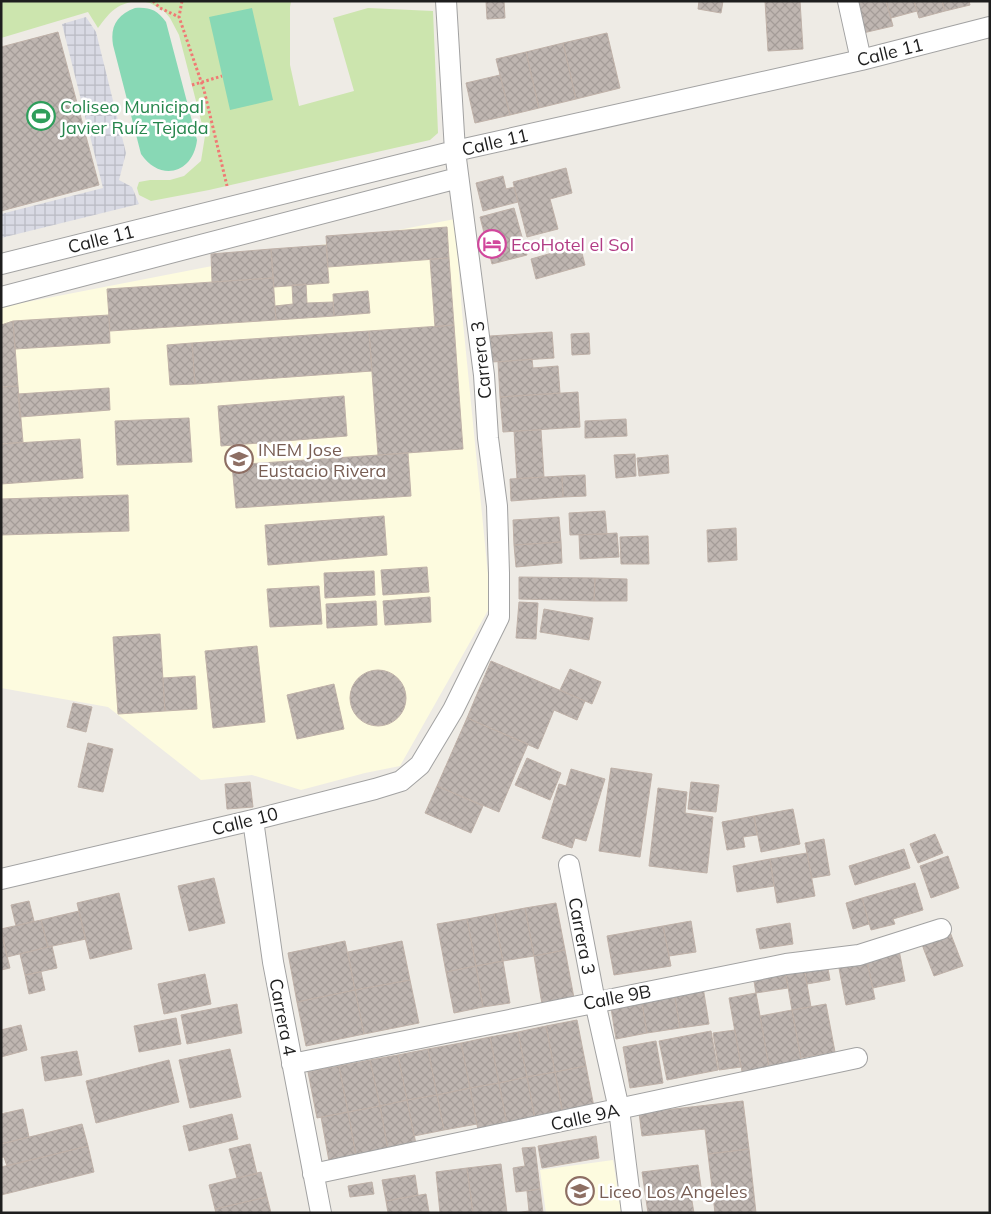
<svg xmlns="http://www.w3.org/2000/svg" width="991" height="1214" viewBox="0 0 991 1214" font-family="Mulish,sans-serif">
<defs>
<pattern id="plaza-grid" width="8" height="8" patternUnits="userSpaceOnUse" patternTransform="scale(1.25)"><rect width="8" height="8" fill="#d9dae4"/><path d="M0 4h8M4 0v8" fill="none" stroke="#babbc3"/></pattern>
<pattern id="building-cross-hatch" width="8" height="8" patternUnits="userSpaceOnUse" patternTransform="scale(1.25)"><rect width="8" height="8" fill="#bfb6b1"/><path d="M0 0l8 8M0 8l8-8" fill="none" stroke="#a49c98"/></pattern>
</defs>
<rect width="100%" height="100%" fill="#eeebe5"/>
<path fill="#fdfbdf" d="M455 219 462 312 491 605 400 766 365 773 301 790 252 775 201 780 108 707 1 688V307Z
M613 1160 621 1211 610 1213H546L540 1170Z"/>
<path fill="#cce5ae" d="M1 1H136C115 5 111 11 98 28L88 12 1 38Z
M141 1H291L290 7V65L299 106 354 91 333 18 368 8 433 11 438 133 430 140 209 190 151 201 139 195 137 188 139 182 150 180H170L184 176 201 161 205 136 179 35 170 18 164 11 150 3Z"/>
<path fill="#88d8b5" d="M135 8C150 7 157 10 166 22L197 140C193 174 160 182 141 154L113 45C110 26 117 15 135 8Z
M252 8 273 100 230 110 209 17Z"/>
<path fill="url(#plaza-grid)" d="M86 17 96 32 126 153 119 180 132 187 139 204 1 238V214L103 188 62 24Z"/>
<path fill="url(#building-cross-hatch)" stroke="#bfb1a8" d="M486 1H504L505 18 487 19Z
M699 1H723L721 13 698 9Z
M765 1H800L803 49 768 51Z
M855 1H886L893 26 863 33Z
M886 1H914L917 11 891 18Z
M914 1H942L945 11 919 18Z
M942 1H969L970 5 945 11Z
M58 32 99 185 1 211V47Z
M607 33 620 88 576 99 563 43Z
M563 43 576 99 539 108 526 52Z
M526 52 539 108 510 115 496 59Z
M500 75 510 115 475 123 466 83Z
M566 168 572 193 550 199 558 229 527 237 513 182Z
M503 176 506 189 514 187 518 202 483 211 476 183Z
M514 208 527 255 492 264 480 217Z
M447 227 449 258 328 267 326 236Z
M326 245 329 283 274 287 271 249Z
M580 245 585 265 536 279 531 259Z
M271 249 273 278 212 282 211 254Z
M449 258 454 325 435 327 430 259Z
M273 278 276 320 110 331 107 289Z
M306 284 307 303 333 302 334 316 276 320 275 306 293 304 292 285Z
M368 291 370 313 334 316 333 294Z
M109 315 110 343 15 349 13 321Z
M13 321 18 386 1 387V325Z
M454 325 463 449 378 455 369 331Z
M369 331 372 371 195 384 192 343Z
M552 332 554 358 492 362 490 336Z
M589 333 590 354 572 355 571 334Z
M192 343 195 384 170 385 167 345Z
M532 359 533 368 558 366 560 393 500 397 498 362Z
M18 386 23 442 1 444V387Z
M109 388 110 410 20 417 18 394Z
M578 392 580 427 503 432 500 397Z
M344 396 347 436 221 446 218 406Z
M189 418 192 462 117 465 115 421Z
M626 419 627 436 585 438V421Z
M541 430 544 477 517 479 514 431Z
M80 439 83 478 1 484V444Z
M408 453 411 496 236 508 232 465Z
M635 454 636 476 616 478 614 455Z
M668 455 669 473 639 476 637 458Z
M585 475 586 496 563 497 562 476Z
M562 476 563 497 511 501 510 479Z
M128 495 129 531 1 535V499Z
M605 511 607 534 570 535 569 513Z
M384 516 387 555 268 565 265 525Z
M559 517 561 542 514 545 513 520Z
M736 528 737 560 708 562 707 530Z
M617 533 619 557 580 559 579 535Z
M648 536 649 564H621L620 537Z
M561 542 562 563 516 567 514 545Z
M427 567 429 592 383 595 381 570Z
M374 571 375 595 325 598 324 573Z
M519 577 595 578 594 601 519 599Z
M595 578 627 579V601H594Z
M319 586 322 624 270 627 267 589Z
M430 597 431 622 385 625 383 601Z
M376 601 377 625 327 628 326 604Z
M519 602 538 603 536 639 516 638Z
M544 609 593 618 589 640 540 632Z
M160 634 165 711 118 714 113 637Z
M257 646 265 722 213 728 205 651Z
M491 661 585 701 577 720 554 710 538 749 467 718Z
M570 669 601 682 592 704 560 690Z
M350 698a28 28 0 1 1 56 0a28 28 0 1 1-56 0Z
M195 676 197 709 165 711 163 678Z
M334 684 344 729 297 739 287 695Z
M73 703 92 707 86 732 67 727Z
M467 718 528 744 499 812 437 786Z
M88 743 113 749 103 792 78 787Z
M527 758 561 773 550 800 515 785Z
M611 768 652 774 640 857 599 851Z
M571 769 605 779 586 841 575 838 572 848 542 838 559 784 566 786Z
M250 782 253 807 227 809 225 784Z
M691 782 719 785 716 812 688 809Z
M437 786 483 806 471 833 425 813Z
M658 788 687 792 685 813 713 817 707 873 649 866Z
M793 809 800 844 761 852 754 816Z
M754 816 757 835 743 837 745 847 727 850 722 822Z
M935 834 943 853 918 863 910 844Z
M824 839 830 875 812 878 805 843Z
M904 849 910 868 855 885 849 866Z
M807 853 815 896 777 903 770 859Z
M948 856 959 888 931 898 920 866Z
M770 859 774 886 737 892 733 866Z
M214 878 225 923 189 931 178 886Z
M915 883 923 910 893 919 895 924 871 930 862 898Z
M119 893 132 949 90 959 77 903Z
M862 898 869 924 853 929 846 903Z
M29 901 34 921 16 926 11 905Z
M556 903 565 950 534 956 525 908Z
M525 908 534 956 503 961 494 914Z
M79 911 86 939 48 947 41 920Z
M494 914 503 961 476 966 467 919Z
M467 919 476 966 446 972 437 924Z
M41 920 48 947 7 957 1 929Z
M691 921 696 952 669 956 663 926Z
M790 923 793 944 760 949 756 929Z
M663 926 671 966 614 975 607 936Z
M1 932 10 968 1 970Z
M950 932 963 966 934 976 921 942Z
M345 941 355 990 297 1002 288 953Z
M402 941 410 980 355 990 348 952Z
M52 946 57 968 25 975 20 954Z
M565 950 574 998 542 1004 534 956Z
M899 950 905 981 873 988 866 957Z
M866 957 875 999 846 1005 838 963Z
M503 961 510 1003 483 1007 476 966Z
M827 963 830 980 807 984 804 967Z
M476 966 483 1007 454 1013 446 972Z
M804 967 811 1007 792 1010 785 970Z
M785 970 788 988 756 993 753 976Z
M41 972 45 990 29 994 25 975Z
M205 974 211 1004 164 1014 158 984Z
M410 980 419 1023 364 1034 355 990Z
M703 987 709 1024 680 1028 674 992Z
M355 990 364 1034 306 1046 297 1002Z
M674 992 680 1028 647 1033 641 997Z
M756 993 770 1072 743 1077 729 998Z
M641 997 647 1033 616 1039 610 1002Z
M237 1004 242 1033 187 1044 181 1015Z
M826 1004 835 1052 801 1058 792 1010Z
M792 1010 802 1066 770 1072 760 1016Z
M176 1018 181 1044 139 1052 134 1026Z
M577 1020 586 1066 555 1072 546 1026Z
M21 1025 27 1050 1 1057V1030Z
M546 1026 555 1072 527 1077 518 1032Z
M735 1030 741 1067 719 1070 713 1033Z
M711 1031 718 1070 667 1080 659 1041Z
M518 1032 527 1077 499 1083 490 1037Z
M490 1037 499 1083 470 1088 461 1043Z
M656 1041 663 1083 630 1088 623 1047Z
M461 1043 470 1088 437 1095 428 1049Z
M230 1049 241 1097 190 1108 179 1060Z
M428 1049 437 1095 407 1100 398 1055Z
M77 1051 82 1075 45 1081 41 1057Z
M398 1055 407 1100 380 1106 370 1060Z
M169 1060 179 1102 96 1123 86 1081Z
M370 1060 380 1106 348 1112 339 1066Z
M339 1066 348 1112 317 1118 308 1072Z
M586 1066 594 1107 563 1114 555 1072Z
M555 1072 563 1114 535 1119 527 1077Z
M527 1077 535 1119 507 1124 499 1083Z
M499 1083 507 1124 478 1130 470 1088Z
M470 1088 477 1124 444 1130 437 1095Z
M437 1095 444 1130 414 1136 407 1100Z
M407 1100 416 1144 388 1149 380 1106Z
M743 1101 749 1149 708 1154 705 1129 642 1136 639 1113Z
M380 1106 388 1149 356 1155 348 1112Z
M23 1109 29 1137 1 1144V1114Z
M348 1112 356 1155 329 1161 321 1117Z
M232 1114 238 1139 189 1151 183 1126Z
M82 1124 88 1146 7 1166 4 1157 1 1158V1144Z
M596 1136 599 1158 542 1168 538 1146Z
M250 1144 257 1174 237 1178 229 1149Z
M88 1146 94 1172 1 1195V1167Z
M535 1147 540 1189 516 1192 513 1168 525 1166 522 1148Z
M749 1149 756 1213H715L708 1154Z
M501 1164 507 1213H473L467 1168Z
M698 1165 702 1194 691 1195 694 1213H648L642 1172Z
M467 1168 473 1213H440L436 1172Z
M261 1172 267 1197 215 1209 209 1185Z
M415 1175 418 1195 386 1201 382 1180Z
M372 1182 374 1194 350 1197 348 1186Z
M540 1189 543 1213H515L529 1211 527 1191Z
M426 1194 429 1212 388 1213 386 1201Z
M267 1197 271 1213H216L215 1209Z"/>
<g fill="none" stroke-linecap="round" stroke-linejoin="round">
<defs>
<path id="street" d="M848 1 861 60
M1 264 455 151 861 60 990 27
M1 297 458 178
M253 820 273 962 321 1213
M569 865 595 1002 619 1109 632 1213
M1 879 253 820 375 789 401 781 420 765 453 710 499 617V573L497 506 488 438 484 375 455 151 446 1
M292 1064 786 964 859 955 941 929
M313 1174 857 1058"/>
</defs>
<use href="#street" stroke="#a2a2a2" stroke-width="22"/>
<path stroke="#f07974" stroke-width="3" stroke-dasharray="2.5 2.5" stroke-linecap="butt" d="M153 1 160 8 179 17
M182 1 179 17 204 90 227 186
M192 85 222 76"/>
<use href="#street" stroke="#fff" stroke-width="20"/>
</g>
<defs>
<symbol id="stadium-ring" viewBox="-11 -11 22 22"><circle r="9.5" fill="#fff" stroke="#2e9e5b" stroke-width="1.5"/><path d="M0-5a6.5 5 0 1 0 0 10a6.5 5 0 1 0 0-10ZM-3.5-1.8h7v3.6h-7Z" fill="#2e9e5b"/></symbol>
<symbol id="hotel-ring" viewBox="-11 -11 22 22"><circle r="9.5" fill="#fff" stroke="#d1479c" stroke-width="1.5"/><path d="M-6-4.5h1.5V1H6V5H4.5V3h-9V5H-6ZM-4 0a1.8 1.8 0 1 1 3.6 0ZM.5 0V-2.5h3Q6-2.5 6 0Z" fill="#d1479c"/></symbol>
<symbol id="school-ring" viewBox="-11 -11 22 22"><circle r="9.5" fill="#fff" stroke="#8d6e63" stroke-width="1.5"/><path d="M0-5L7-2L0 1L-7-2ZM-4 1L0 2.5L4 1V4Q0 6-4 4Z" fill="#8d6e63"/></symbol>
</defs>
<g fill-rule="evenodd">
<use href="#stadium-ring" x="25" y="100" width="32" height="32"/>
<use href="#hotel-ring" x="476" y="228" width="32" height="32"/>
<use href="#school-ring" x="223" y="443" width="32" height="32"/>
<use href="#school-ring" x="564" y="1175" width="32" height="32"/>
</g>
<g text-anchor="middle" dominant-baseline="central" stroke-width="5" stroke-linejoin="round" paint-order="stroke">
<g font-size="18" fill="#1e1e1e" stroke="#fff">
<text transform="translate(890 52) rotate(-14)">Calle 11</text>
<text transform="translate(495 142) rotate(-13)">Calle 11</text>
<text transform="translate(101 239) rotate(-14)">Calle 11</text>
<text transform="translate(481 360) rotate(-96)">Carrera 3</text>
<text transform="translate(245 821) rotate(-14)">Calle 10</text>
<text transform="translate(582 936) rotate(79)">Carrera 3</text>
<text transform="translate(617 997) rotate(-11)">Calle 9B</text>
<text transform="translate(283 1017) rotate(79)">Carrera 4</text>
<text transform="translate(585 1117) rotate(-12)">Calle 9A</text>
</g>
<g font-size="18" fill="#27864d" stroke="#fff" text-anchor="start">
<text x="60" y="106">Coliseo Municipal<tspan x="60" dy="21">Javier Ruíz Tejada</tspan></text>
</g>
<g font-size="18" fill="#b23c85" stroke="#fff" text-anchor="start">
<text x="511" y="244">EcoHotel el Sol</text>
</g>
<g font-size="18" fill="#785e54" stroke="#fff" text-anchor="start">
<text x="258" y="449">INEM Jose<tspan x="258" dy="21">Eustacio Rivera</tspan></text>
<text x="599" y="1191">Liceo Los Angeles</text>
</g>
</g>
<rect width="991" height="1214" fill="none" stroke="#1e1e1e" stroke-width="5"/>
</svg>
